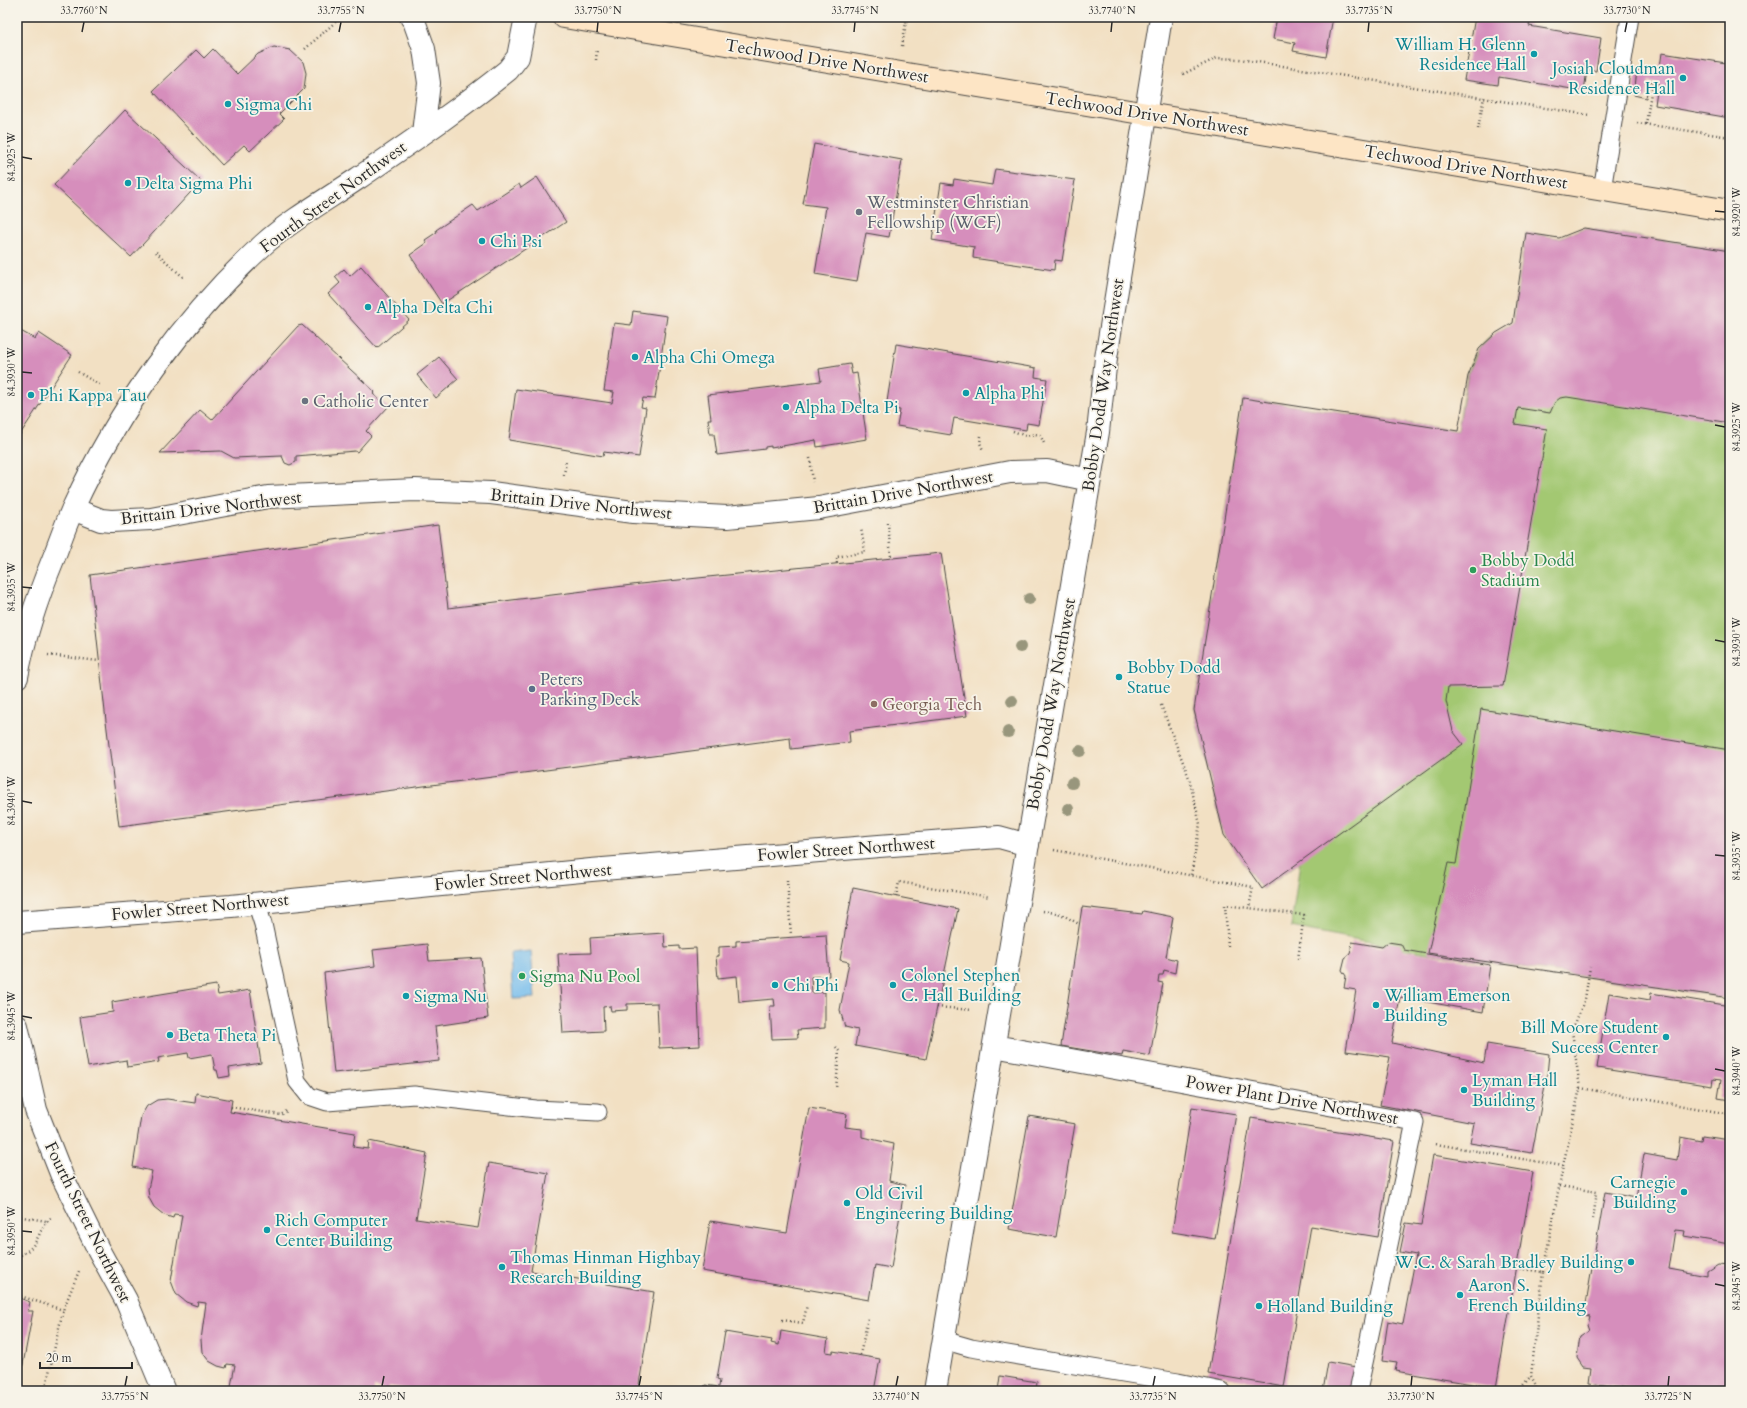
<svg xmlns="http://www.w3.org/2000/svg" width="1747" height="1408" viewBox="0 0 1747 1408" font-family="Cardo,serif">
<rect width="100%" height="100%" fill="#f7f3e8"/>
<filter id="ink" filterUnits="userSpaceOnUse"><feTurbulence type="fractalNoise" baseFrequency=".025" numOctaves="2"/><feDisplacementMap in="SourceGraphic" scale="8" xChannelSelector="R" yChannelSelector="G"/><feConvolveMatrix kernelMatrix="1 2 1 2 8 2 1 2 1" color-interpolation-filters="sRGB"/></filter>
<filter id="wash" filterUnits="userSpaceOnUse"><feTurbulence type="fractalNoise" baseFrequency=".012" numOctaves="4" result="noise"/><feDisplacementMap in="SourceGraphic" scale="16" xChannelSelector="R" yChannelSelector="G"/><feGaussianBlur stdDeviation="0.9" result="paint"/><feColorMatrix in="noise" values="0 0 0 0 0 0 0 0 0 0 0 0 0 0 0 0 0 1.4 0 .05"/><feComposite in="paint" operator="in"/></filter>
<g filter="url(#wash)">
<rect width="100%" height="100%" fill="#f2e0c3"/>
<path fill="#a3c872" stroke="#677a4e" d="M1584 228 1730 251V998L1428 953 1291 927 1300 862 1262 889 1224 835 1194 710 1243 398 1458 431C1462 407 1465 370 1478 350 1486 338 1501 330 1513 323L1526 233 1559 238Z"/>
<path fill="#76bded" stroke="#50748c" d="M531 951 535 998 513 999 510 953Z"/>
<g id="blocks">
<path fill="#d68ebc" d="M1277 17H1333L1326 57 1293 51 1295 43 1273 39Z
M1475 17H1531L1529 26 1601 38 1596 71 1587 70 1584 91 1499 77 1498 85 1464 80Z
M1729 43 1730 118 1655 105 1658 83 1649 81 1646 98 1634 95 1637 70 1659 74 1662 53 1726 63Z
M274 47 290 50 303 62 306 73 304 89 279 114 284 119 250 151 244 145 222 165 153 91 196 50 204 58 213 49 237 74 258 54Z
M125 110 201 181 131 257 54 185Z
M814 144 902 160 889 237 866 233 857 281 815 274 826 207 803 204Z
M995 169 1075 180 1062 261 1055 260 1054 270 973 258 974 247 932 240 941 183 953 185 954 179 992 185Z
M537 177 566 222 442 304 410 255 427 243 425 240 437 232 436 230 473 205 478 211 519 184 521 188Z
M1584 228 1730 251V423L1567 397 1560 398 1555 402 1550 413 1518 408 1515 424 1547 429 1503 686 1448 687 1446 701 1453 731 1463 744 1262 889 1224 835 1194 710 1243 398 1458 431 1468 376 1479 349 1496 333 1513 323 1526 233 1559 238Z
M361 266 409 320 377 348 328 294 340 283 335 277 344 269 350 276Z
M633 311 667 316 655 399 643 398 641 407 646 408 639 457 604 452 603 456 509 440 516 389 612 403 614 392 604 391 614 323 631 325Z
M302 325 375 392 373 394 388 407 366 431 371 436 357 452 355 451 296 456V462L290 465 285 463 282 456 234 458 221 451 160 453 200 410 212 420 298 326Z
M17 329 35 339 39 333 72 355 19 436 17 435Z
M896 344 1036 368 1035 377 1047 379 1039 425 1027 423 1026 430 954 418 951 435 897 426 900 410 886 408Z
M439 357 458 379 436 398 417 375Z
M850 364 852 374 857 373 867 439 817 447 816 440 771 448V446L765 447V449L717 455 714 434H710L708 419H711L708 395 821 381 819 369Z
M438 525 448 608 640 584 941 553 967 716 849 731 850 742 791 749 790 738 119 826 106 721 90 575Z
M1481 709 1730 750V998L1428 953 1448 863 1456 864Z
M853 888 958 909 926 1059 855 1046 858 1030 845 1027 840 1010 849 962 840 960Z
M1082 907 1142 914 1143 911 1173 917 1166 957 1177 960 1175 973 1164 970 1163 975H1159L1158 982 1163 983 1150 1056 1123 1051 1122 1056 1061 1046Z
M664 933 665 947 679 946V949L696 948 700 1046 659 1048 657 1003 627 1004V1010L611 1011 610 1006 603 1007 604 1031 563 1033 558 954 591 953 590 938Z
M826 935 829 976 811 977 812 993 825 992V1028L797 1030 798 1038 772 1039 770 1006H775L774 999 739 1002 737 976 718 978 716 956H719V947L736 946V941Z
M1352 942 1382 947 1388 942 1401 944 1404 950 1490 965 1483 1012 1400 997 1392 1043 1484 1063 1487 1044 1549 1054 1547 1075 1532 1153 1470 1143 1474 1123 1380 1105 1390 1057 1346 1051 1356 990 1344 988 1346 976 1342 970 1345 958 1350 954Z
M427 944 429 961 481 958 488 1018 435 1026 439 1061 334 1073 324 973 375 966 373 950Z
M216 985 218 995 250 990 261 1063 229 1068 230 1076 219 1078 217 1070H215L212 1054 189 1058 188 1053 158 1058 159 1062 127 1067 126 1060 88 1067 80 1017 113 1012 112 1002Z
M1609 993 1650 1000 1651 993 1730 1006V1100L1718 1098 1721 1080 1713 1079 1712 1086 1597 1068Z
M196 1093 232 1100 230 1112 355 1133 353 1147 368 1149 369 1141 427 1153 416 1219 478 1228 489 1163 548 1173 531 1271 654 1292 638 1391H423L388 1386 387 1390 374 1387V1391H230L235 1365 227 1364 226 1368 218 1366 209 1361 202 1352 201 1340 206 1303 198 1302 197 1306 186 1302 176 1294 171 1281 182 1215 174 1214 173 1218 164 1215 154 1207 149 1198 148 1189 152 1171 133 1167 141 1116 147 1106 157 1100 167 1099 195 1103Z
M1192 1107 1236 1114 1215 1239 1172 1232Z
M809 1108 847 1114 845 1127 862 1129V1137L894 1144 889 1181 905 1185 891 1268 875 1265 869 1300 702 1271 710 1221 787 1233Z
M1029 1116 1075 1124 1056 1237 1009 1229Z
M1251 1118 1394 1141 1378 1237 1311 1226 1284 1387 1208 1374Z
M1702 1136 1730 1140V1244L1684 1236 1685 1231 1675 1230 1669 1269 1707 1276V1271L1718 1264 1730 1265V1391H1633V1389L1589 1383 1591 1368 1583 1367 1577 1358 1580 1336 1589 1330 1587 1324 1589 1316 1584 1315 1605 1192 1636 1198 1644 1154 1677 1160 1680 1137 1701 1141Z
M1433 1155 1533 1172 1496 1388 1395 1371 1397 1363 1382 1361 1388 1321 1403 1324 1416 1255 1400 1252 1406 1223 1421 1225Z
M17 1297 30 1302 28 1311H33L18 1391H17Z
M781 1331 828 1339 826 1352 833 1353V1351L880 1359 874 1391H704L705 1385 719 1387 720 1380 717 1379 725 1332 772 1340 771 1343 779 1345Z
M1328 1362 1356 1367 1352 1391H1323Z
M1000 1376 1037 1382 1036 1391H998Z"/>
</g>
</g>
<g filter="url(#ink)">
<use href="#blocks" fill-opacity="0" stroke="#494642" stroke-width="1"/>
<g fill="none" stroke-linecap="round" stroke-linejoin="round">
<defs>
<path id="lane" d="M1602 190 1630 17
M256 902 263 924 297 1081 309 1096 327 1102 414 1095 536 1109 598 1112
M1275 1097 1415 1122 1358 1391
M943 1340 971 1348 1178 1382 1222 1391"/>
<path id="street" d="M411 17 414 21 424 49 429 83 423 133
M73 509 101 520 111 521 151 519 268 497 415 490 491 493 633 512 727 517 819 508 1010 472 1047 471 1090 480
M17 677C24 636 38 596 54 557 60 541 66 524 73 508 118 410 184 317 264 244 292 219 326 200 357 179 408 144 460 109 508 70L518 57 526 17
M17 922 231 906 591 870 879 846 999 837 1028 845
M17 1026 36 1110 62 1176 98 1249 126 1300 164 1391
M994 1046 1275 1097
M935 1391 1098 432 1106 358 1161 17"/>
<path id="secondary" d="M564 17 1730 211"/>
</defs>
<use href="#lane" stroke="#494642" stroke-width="19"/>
<use href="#street" stroke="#494642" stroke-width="24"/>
<use href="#secondary" stroke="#494642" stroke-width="24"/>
<path stroke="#494642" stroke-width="2.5" stroke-dasharray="1 3" stroke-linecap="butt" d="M902 46 907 17
M305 49 341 17
M596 60 597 49
M1183 74 1217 58 1239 59 1589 115
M1637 123 1730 137
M1646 124 1653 80
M1478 129 1484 97
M156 252 184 278
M78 372 101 386
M1013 431 1026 436 1035 434 1040 435 1044 443
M981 436 980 443 983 450
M810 458 813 482
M564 475 566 461
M888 523 891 557
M837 563 836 557 865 552 861 528
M48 655 99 661
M1161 705 1189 778 1200 824 1191 875
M1054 850 1253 887 1249 908
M787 880 791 935
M896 897 899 882 990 897
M1043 911 1061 914 1079 924
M1228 946 1225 905 1304 915 1298 959
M937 1007 972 1010
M836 1047 839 1051 836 1089
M1580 1088 1730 1114
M231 1107 281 1115 288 1110
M1436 1144 1563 1166
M1560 1186 1597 1192 1593 1219
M17 1216 46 1221
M17 1257C42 1246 36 1229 52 1217
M1516 1268 1543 1272 1531 1376 1539 1391
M1543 1272 1563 1166 1580 1088 1572 1031 1585 999 1590 967
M17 1295 63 1310
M782 1320 803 1323 807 1305
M860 1355 868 1318
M45 1391 63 1310 79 1271
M1518 1391 1531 1376"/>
<use href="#lane" stroke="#fff" stroke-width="17"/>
<use href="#street" stroke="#fff" stroke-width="22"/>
<use href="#secondary" stroke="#fde5c5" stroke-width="22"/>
</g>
<g fill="#98967b">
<circle cx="1029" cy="599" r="6"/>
<circle cx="1020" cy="647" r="6"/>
<circle cx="1012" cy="701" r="6"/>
<circle cx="1008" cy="732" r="6"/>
<circle cx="1080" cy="751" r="6"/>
<circle cx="1072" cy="783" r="6"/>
<circle cx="1068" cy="809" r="6"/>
</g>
</g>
<path fill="none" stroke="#2b2b2b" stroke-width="1.5" d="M82 32 84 22M339 32 341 22M597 32 598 22M854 32 855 22M1111 32 1112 22M1368 32 1369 22M1625 32 1627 22M22 157 32 159M1715 211 1725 212M22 372 32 373M1715 425 1725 427M22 587 32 588M1715 640 1725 642M22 801 32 803M1715 855 1725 856M22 1016 32 1018M1715 1069 1725 1071M22 1231 32 1232M1715 1284 1725 1286M125 1386 127 1376M382 1386 384 1376M639 1386 641 1376M896 1386 898 1376M1153 1386 1155 1376M1411 1386 1412 1376M1668 1386 1669 1376"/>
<g fill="#0f9aa8" stroke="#f7f3e8" stroke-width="1.5">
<circle cx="1534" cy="54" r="4"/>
<circle cx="1683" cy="78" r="4"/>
<circle cx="228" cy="104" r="4"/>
<circle cx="128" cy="183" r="4"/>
<circle cx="482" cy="241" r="4"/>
<circle cx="368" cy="307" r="4"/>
<circle cx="635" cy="357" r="4"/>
<circle cx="966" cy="393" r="4"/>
<circle cx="31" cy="395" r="4"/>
<circle cx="786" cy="407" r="4"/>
<circle cx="1119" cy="677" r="4"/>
<circle cx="775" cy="985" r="4"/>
<circle cx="893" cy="985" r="4"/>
<circle cx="406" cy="996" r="4"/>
<circle cx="1376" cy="1005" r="4"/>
<circle cx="170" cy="1035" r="4"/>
<circle cx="1666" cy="1037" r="4"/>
<circle cx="1464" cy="1090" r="4"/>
<circle cx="1684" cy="1192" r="4"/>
<circle cx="847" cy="1203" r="4"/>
<circle cx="267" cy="1230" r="4"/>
<circle cx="1631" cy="1262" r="4"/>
<circle cx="502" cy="1267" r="4"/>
<circle cx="1460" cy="1295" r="4"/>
<circle cx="1259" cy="1306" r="4"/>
</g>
<g fill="#6b7280" stroke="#f7f3e8" stroke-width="1.5">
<circle cx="859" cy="212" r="4"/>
<circle cx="305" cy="401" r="4"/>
</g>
<g fill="#2e9e5b" stroke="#f7f3e8" stroke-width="1.5">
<circle cx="1473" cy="570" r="4"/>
<circle cx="522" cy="976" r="4"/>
</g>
<circle fill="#5c6f8a" stroke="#f7f3e8" stroke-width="1.5" cx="532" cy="689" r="4"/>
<circle fill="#8d6e63" stroke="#f7f3e8" stroke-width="1.5" cx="874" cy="704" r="4"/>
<g text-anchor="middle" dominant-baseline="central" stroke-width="3.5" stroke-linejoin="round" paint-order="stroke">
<g font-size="17" fill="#0d838f" stroke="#f7f3e8" text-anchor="start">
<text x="1526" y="44" text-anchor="end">William H. Glenn<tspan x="1526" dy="20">Residence Hall</tspan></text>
<text x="1675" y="68" text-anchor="end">Josiah Cloudman<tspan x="1675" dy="20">Residence Hall</tspan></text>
<text x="236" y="104">Sigma Chi</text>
<text x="136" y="183">Delta Sigma Phi</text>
<text x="490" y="241">Chi Psi</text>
<text x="376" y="307">Alpha Delta Chi</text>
<text x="643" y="357">Alpha Chi Omega</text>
<text x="974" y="393">Alpha Phi</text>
<text x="39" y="395">Phi Kappa Tau</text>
<text x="794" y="407">Alpha Delta Pi</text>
<text x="1127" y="667">Bobby Dodd<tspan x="1127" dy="20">Statue</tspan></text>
<text x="901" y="975">Colonel Stephen<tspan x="901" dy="20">C. Hall Building</tspan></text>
<text x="783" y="985">Chi Phi</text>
<text x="1384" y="995">William Emerson<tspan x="1384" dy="20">Building</tspan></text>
<text x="414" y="996">Sigma Nu</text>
<text x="1658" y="1027" text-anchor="end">Bill Moore Student<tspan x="1658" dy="20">Success Center</tspan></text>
<text x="178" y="1035">Beta Theta Pi</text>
<text x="1472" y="1080">Lyman Hall<tspan x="1472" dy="20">Building</tspan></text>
<text x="1676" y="1182" text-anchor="end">Carnegie<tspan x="1676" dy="20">Building</tspan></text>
<text x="855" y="1193">Old Civil<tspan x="855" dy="20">Engineering Building</tspan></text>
<text x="275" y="1220">Rich Computer<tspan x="275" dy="20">Center Building</tspan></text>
<text x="510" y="1257">Thomas Hinman Highbay<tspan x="510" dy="20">Research Building</tspan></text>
<text x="1623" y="1262" text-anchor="end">W.C. &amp; Sarah Bradley Building</text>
<text x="1468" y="1285">Aaron S.<tspan x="1468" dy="20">French Building</tspan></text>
<text x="1267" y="1306">Holland Building</text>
</g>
<g font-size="17" fill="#2b2b2b" stroke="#f7f3e8">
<text transform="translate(827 61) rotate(9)">Techwood Drive Northwest</text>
<text transform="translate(1147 114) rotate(9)">Techwood Drive Northwest</text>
<text transform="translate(1466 167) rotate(9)">Techwood Drive Northwest</text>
<text transform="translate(333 197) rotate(-36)">Fourth Street Northwest</text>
<text transform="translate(1103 385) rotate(-82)">Bobby Dodd Way Northwest</text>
<text transform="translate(903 492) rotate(-10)">Brittain Drive Northwest</text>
<text transform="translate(581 504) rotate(6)">Brittain Drive Northwest</text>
<text transform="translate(211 508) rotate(-7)">Brittain Drive Northwest</text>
<text transform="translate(1051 704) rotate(-80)">Bobby Dodd Way Northwest</text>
<text transform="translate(846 849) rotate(-4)">Fowler Street Northwest</text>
<text transform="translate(523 877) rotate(-5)">Fowler Street Northwest</text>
<text transform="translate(200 907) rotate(-5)">Fowler Street Northwest</text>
<text transform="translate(1292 1100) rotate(10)">Power Plant Drive Northwest</text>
<text transform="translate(88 1222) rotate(64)">Fourth Street Northwest</text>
</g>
<g font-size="17" fill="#5b616d" stroke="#f7f3e8" text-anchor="start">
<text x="867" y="202">Westminster Christian<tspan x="867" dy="20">Fellowship (WCF)</tspan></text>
<text x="313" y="401">Catholic Center</text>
</g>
<g font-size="17" fill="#27864d" stroke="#f7f3e8" text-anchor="start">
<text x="1481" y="560">Bobby Dodd<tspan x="1481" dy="20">Stadium</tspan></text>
<text x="530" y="976">Sigma Nu Pool</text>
</g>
<g font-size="17" fill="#4e5e75" stroke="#f7f3e8" text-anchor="start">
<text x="540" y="679">Peters<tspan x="540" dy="20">Parking Deck</tspan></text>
</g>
<g font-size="17" fill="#785e54" stroke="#f7f3e8" text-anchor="start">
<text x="882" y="704">Georgia Tech</text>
</g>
</g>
<rect width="1747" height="1408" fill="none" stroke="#f7f3e8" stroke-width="44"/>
<path d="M40 1362v6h92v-6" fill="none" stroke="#2b2b2b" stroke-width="2"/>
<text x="46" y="1362" font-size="12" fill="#2b2b2b" stroke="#f7f3e8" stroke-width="3" paint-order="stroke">20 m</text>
<rect x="22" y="22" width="1703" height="1364" fill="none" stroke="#2b2b2b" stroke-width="1.5"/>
<g font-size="10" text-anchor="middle" fill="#2b2b2b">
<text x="84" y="14">33.7760°N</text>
<text x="341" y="14">33.7755°N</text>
<text x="598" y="14">33.7750°N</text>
<text x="855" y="14">33.7745°N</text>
<text x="1112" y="14">33.7740°N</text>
<text x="1369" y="14">33.7735°N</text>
<text x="1627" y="14">33.7730°N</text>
<text transform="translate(11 157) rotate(-90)" y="4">84.3925°W</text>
<text transform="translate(1736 212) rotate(-90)" y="4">84.3920°W</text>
<text transform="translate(11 372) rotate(-90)" y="4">84.3930°W</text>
<text transform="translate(1736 427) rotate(-90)" y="4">84.3925°W</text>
<text transform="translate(11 587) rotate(-90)" y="4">84.3935°W</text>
<text transform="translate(1736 642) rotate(-90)" y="4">84.3930°W</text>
<text transform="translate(11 801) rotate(-90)" y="4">84.3940°W</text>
<text transform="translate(1736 856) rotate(-90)" y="4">84.3935°W</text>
<text transform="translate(11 1016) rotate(-90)" y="4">84.3945°W</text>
<text transform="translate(1736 1071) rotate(-90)" y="4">84.3940°W</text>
<text transform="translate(11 1231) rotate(-90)" y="4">84.3950°W</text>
<text transform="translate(1736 1286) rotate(-90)" y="4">84.3945°W</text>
<text x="125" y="1400">33.7755°N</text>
<text x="382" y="1400">33.7750°N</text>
<text x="639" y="1400">33.7745°N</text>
<text x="896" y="1400">33.7740°N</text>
<text x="1153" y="1400">33.7735°N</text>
<text x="1411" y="1400">33.7730°N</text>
<text x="1668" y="1400">33.7725°N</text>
</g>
</svg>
